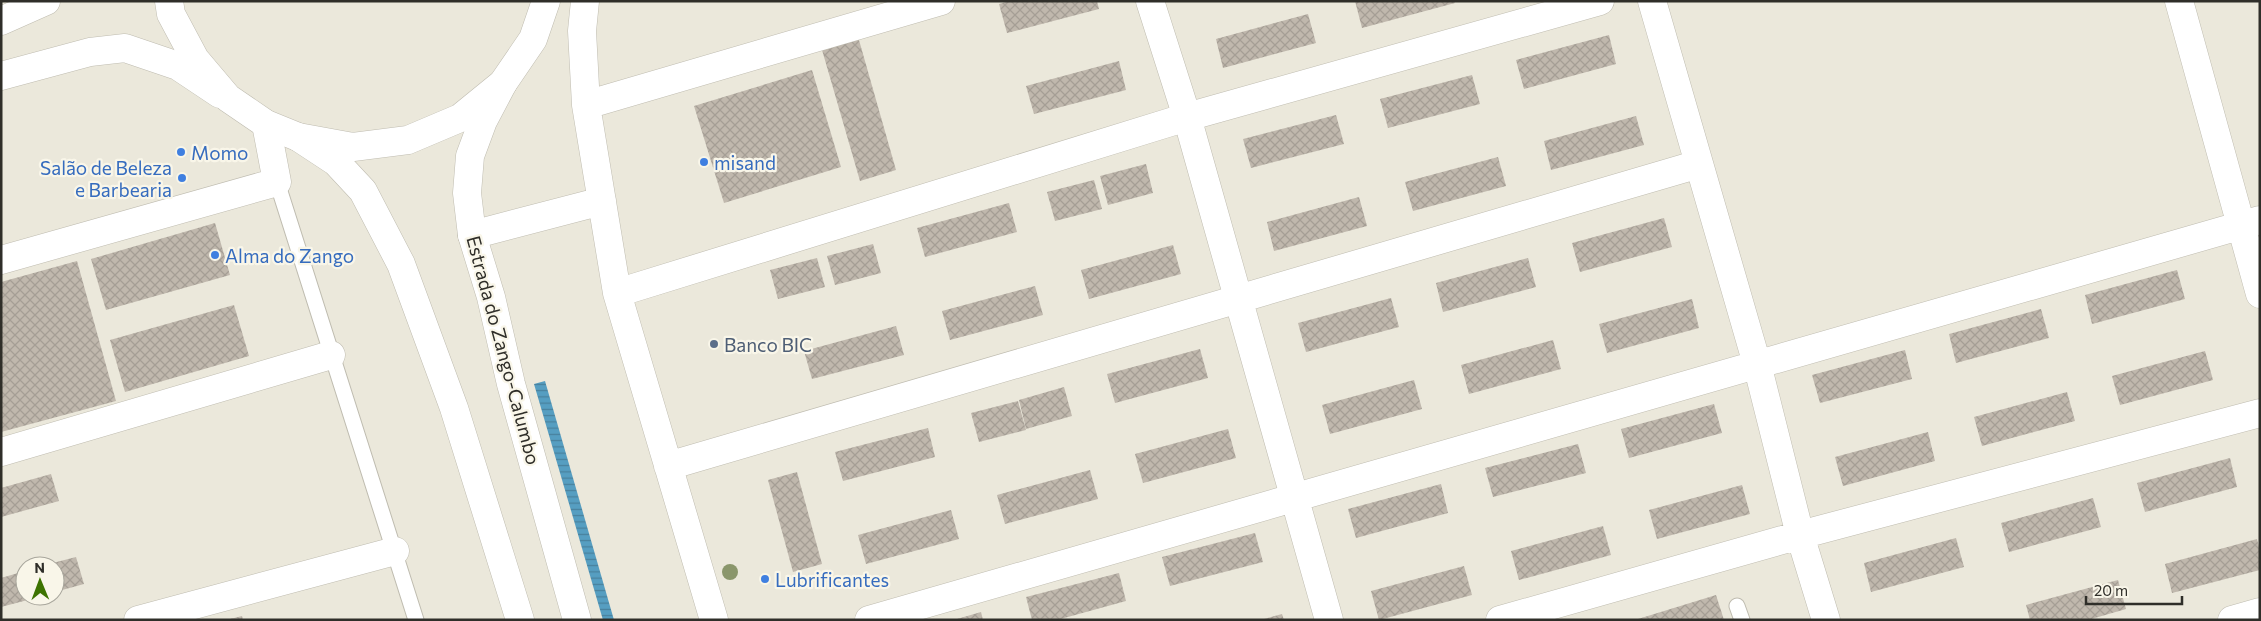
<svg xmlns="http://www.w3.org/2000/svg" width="2261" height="621" viewBox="0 0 2261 621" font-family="Commissioner,sans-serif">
<defs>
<pattern id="water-rules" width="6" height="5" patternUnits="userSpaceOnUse" patternTransform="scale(1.25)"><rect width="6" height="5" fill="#569ec1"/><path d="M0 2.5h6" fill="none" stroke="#48819d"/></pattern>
<pattern id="building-cross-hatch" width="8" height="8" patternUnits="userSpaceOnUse" patternTransform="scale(1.25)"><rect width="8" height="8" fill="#c0b8ad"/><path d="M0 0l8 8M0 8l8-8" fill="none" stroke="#a59e95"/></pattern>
</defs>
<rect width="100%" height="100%" fill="#ebe8db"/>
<path fill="url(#water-rules)" d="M545 381 614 620H603L534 384Z"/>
<path fill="url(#building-cross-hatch)" d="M1009 1H1097L1099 9 1007 33 999 4Z
M1355 1H1454L1455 3 1362 28Z
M1308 14 1316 43 1223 68 1216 39Z
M857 33 896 170 860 181 820 43Z
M1609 35 1616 64 1524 89 1516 60Z
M1119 61 1126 90 1034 114 1026 86Z
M812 70 841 167 724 203 694 106Z
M1472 75 1480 104 1388 128 1380 99Z
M1336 115 1344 144 1251 168 1243 139Z
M1636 116 1644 145 1551 170 1544 141Z
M1498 157 1506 186 1413 211 1405 182Z
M1146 164 1153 193 1108 205 1100 176Z
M1094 180 1102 209 1055 221 1047 192Z
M1359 197 1367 226 1274 251 1267 222Z
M1009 203 1017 232 925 257 917 228Z
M1664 218 1672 247 1580 272 1572 243Z
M215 223 230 275 106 310 91 259Z
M873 244 881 273 835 285 827 256Z
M1173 245 1181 274 1089 299 1081 270Z
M817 258 825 287 778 299 770 270Z
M1528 258 1536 287 1443 312 1436 283Z
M77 261 116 401 1 432V282Z
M2177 270 2185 299 2092 324 2085 295Z
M1035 286 1043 315 950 340 942 311Z
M1391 298 1399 327 1306 352 1298 323Z
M1692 299 1699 328 1607 353 1599 324Z
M234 305 249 356 125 392 110 340Z
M2041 309 2049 338 1956 363 1949 334Z
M896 326 904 355 812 379 804 351Z
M1553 340 1561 369 1469 394 1461 365Z
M1200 349 1208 378 1115 403 1107 374Z
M1905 350 1912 379 1820 403 1812 375Z
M2205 351 2213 380 2120 405 2112 376Z
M1414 380 1422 409 1330 434 1322 405Z
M1064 387 1072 416 1026 429 1019 400Z
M2067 392 2075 421 1982 446 1974 417Z
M1018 401 1026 430 979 442 971 413Z
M1714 404 1722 433 1629 458 1621 429Z
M928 428 935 457 843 481 835 452Z
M1228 429 1236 458 1143 483 1135 454Z
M1928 432 1935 461 1843 486 1835 457Z
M1578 444 1586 473 1493 497 1485 468Z
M2230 458 2237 487 2145 512 2137 483Z
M1090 470 1098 499 1005 524 997 495Z
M797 472 822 564 793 572 768 480Z
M51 474 59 501 1 517V488Z
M1441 484 1448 513 1356 538 1348 509Z
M1742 485 1750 514 1657 539 1649 510Z
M2093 498 2101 527 2009 552 2001 523Z
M951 510 959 539 866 564 858 535Z
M1603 526 1611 555 1519 580 1511 551Z
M1255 533 1263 562 1170 586 1162 557Z
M1956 538 1964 567 1871 592 1864 563Z
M2257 539 2260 551V570L2172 593 2165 564Z
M76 557 84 584 55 592V566L45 565Z
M1464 566 1472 595 1379 620 1371 591Z
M25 571V596L39 597 1 607V578Z
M1119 573 1126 601 1057 620H1032L1026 597Z
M2118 580 2126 609 2088 620H2030L2026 605Z
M1716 595 1724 620H1638V619Z
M981 612 983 620H957V619Z
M1282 614 1284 620H1264V619Z
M242 616 243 620H230V619Z"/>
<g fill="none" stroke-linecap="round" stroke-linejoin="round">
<defs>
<path id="lane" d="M277 182 416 620
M1737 606 1742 620"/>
<path id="street" d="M585 1 582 31 586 105 617 293 714 620
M1150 1 1187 117 1329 620
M1652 1 1757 364 1800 535 1826 620
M2179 1 2260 294
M1 21 46 1
M1 76 90 52 125 48 178 66 220 94
M586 105 941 1
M472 235 602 201
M1 260 277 182 266 124
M617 293 1187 117 1600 1
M1 452 331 355
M668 466 1699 164
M138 620 395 551
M869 620 2260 220
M1500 620 1800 535 2260 413
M2232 620 2260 612"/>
<path id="secondary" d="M503 83 483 121 470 156 467 193 472 235 491 297 511 384 577 620
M298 137 336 162 363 191 401 264 454 408 520 620"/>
<path id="primary" d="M169 1 171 14 195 59 228 98 266 124 298 137 353 147 408 140 460 118 503 83 533 39 546 1"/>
</defs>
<use href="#lane" stroke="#bfbcb0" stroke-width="17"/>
<use href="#street" stroke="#bfbcb0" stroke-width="29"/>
<use href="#secondary" stroke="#bfbcb0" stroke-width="29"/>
<use href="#primary" stroke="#bfbcb0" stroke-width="29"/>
<use href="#lane" stroke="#fff" stroke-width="15"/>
<use href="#street" stroke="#fff" stroke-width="28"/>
<use href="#secondary" stroke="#fff" stroke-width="28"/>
<use href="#primary" stroke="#fff" stroke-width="28"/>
</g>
<circle fill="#8a966b" cx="730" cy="572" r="8"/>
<g fill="#3f7fe0" stroke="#f9f6e9" stroke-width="2">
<circle cx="181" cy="152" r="5"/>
<circle cx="704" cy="162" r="5"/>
<circle cx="182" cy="178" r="5"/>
<circle cx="215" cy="255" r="5"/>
<circle cx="765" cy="579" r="5"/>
</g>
<circle fill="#5c6f8a" stroke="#f9f6e9" stroke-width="2" cx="714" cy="344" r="5"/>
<g text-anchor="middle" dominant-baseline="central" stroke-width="4.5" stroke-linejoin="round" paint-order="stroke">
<g font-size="19" fill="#366cbe" stroke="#f9f6e9" text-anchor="start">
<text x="191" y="152">Momo</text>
<text x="714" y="162">misand</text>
<text x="172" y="167" text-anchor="end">Salão de Beleza<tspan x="172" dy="22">e Barbearia</tspan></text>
<text x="225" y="255">Alma do Zango</text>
<text x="775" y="579">Lubrificantes</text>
</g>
<g font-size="19" fill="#4e5e75" stroke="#f9f6e9" text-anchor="start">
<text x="724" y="344">Banco BIC</text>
</g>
<g font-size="19" fill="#2f2e29" stroke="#f9f6e9">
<text transform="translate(504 350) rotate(75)">Estrada do Zango-Calumbo</text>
</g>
</g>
<rect width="2261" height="621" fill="none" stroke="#2f2e29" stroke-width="5"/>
<g transform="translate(40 581) rotate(359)"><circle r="24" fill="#f9f6e9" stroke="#a8a69c"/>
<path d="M0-4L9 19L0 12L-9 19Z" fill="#3d7300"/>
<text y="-8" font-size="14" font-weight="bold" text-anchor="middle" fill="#2f2e29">N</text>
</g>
<path d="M2086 596v8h96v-8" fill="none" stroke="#2f2e29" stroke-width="2.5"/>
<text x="2094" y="596" font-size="15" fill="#2f2e29" stroke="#f9f6e9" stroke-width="4" paint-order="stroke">20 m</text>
</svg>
